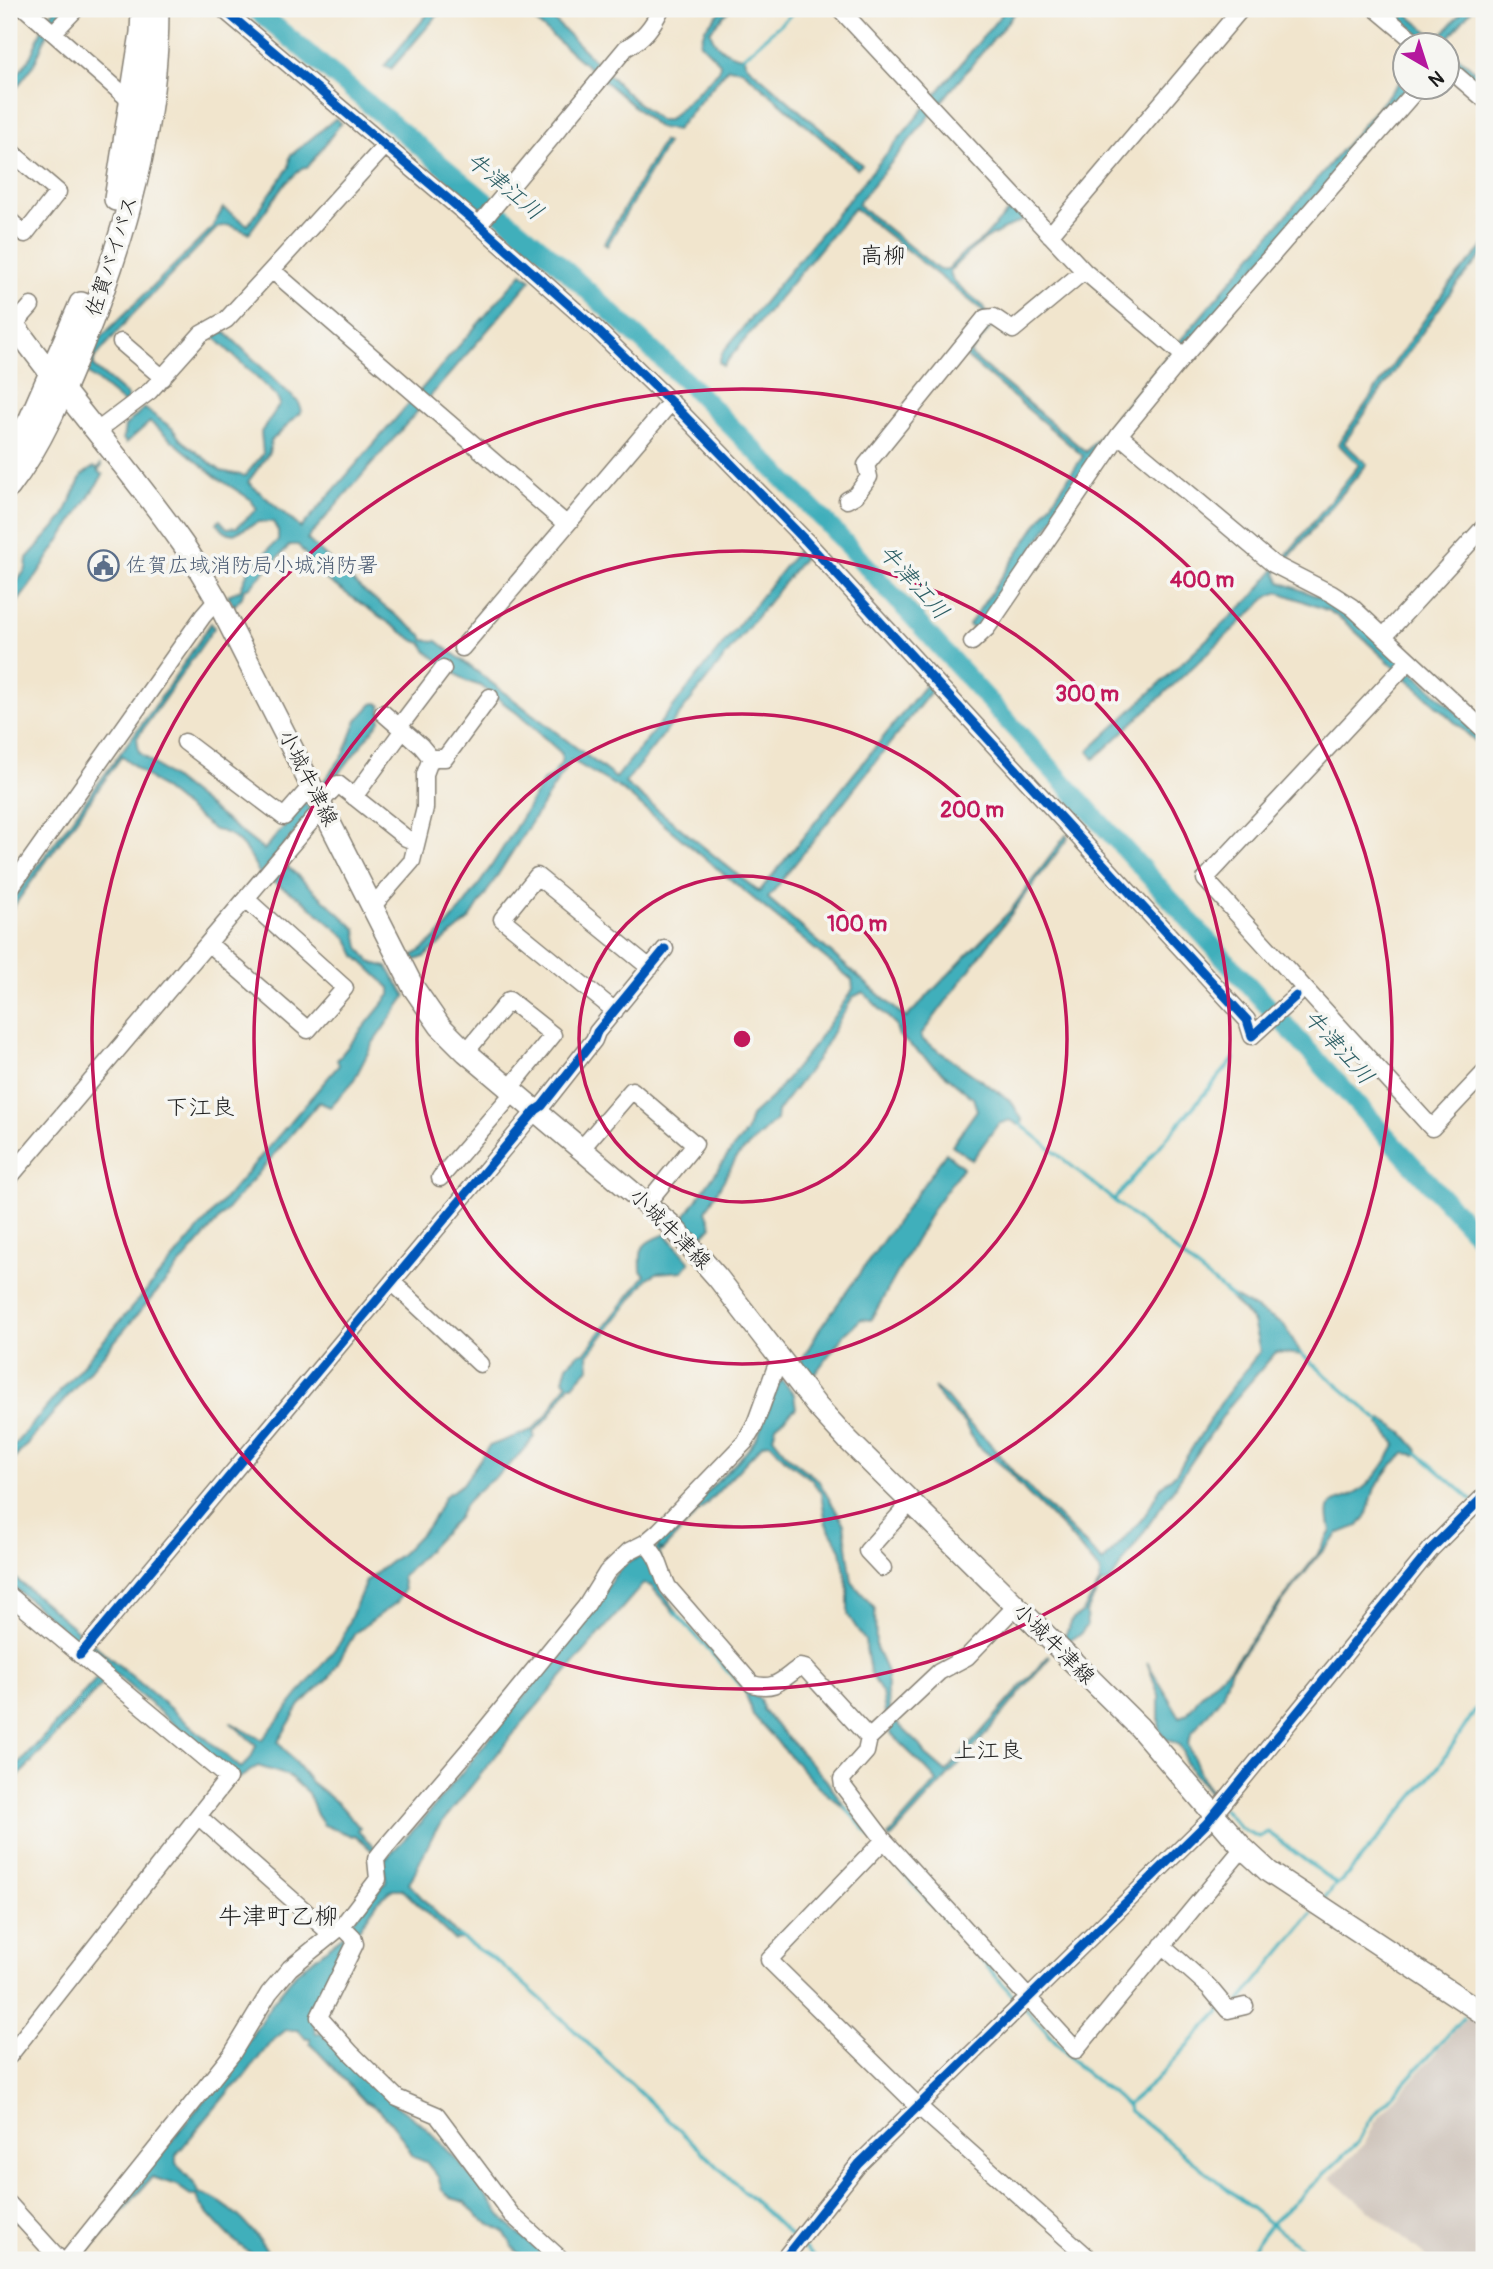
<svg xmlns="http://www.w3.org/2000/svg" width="1493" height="2269" viewBox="0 0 1493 2269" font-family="Pangolin,'Klee One',sans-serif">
<rect width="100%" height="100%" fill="#f6f6f2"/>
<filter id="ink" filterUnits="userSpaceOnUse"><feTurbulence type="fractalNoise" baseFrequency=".0143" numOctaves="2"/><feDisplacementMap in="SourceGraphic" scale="14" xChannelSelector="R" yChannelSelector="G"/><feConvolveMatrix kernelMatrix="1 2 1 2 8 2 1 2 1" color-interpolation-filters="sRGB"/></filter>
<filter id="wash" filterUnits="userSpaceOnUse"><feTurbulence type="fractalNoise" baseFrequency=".00686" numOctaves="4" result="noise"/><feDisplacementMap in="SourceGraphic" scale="28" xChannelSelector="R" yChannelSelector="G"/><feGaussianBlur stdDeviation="1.57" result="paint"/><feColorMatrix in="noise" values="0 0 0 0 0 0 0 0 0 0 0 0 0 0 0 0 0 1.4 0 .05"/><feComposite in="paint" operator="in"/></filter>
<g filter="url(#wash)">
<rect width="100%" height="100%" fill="#f1e5cd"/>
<path fill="#cdc2b9" d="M1484 1993V2260H1430L1330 2178 1365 2144 1375 2122 1466 2018Z"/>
<path fill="#40afbb" stroke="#2e666c" stroke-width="2" d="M56 9H67L51 24 34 65 9 97V85L30 58 47 17Z
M432 9H443L391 69 384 66Z
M521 9H543L634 100 659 120H668L719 71 720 63 700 43 705 28 723 9H730L710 31C715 48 727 54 743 57L747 65 862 165 857 169 742 70 728 68 676 130 659 128Z
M1006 9H1018L857 204 939 270 948 269 961 255 984 238 1014 205 1026 219C995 232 973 245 950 271L953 281 983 306 993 325 970 354 1086 452 1405 75 1406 88H1408L1102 446 987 618 974 630 969 625 1083 456 964 355 983 311 854 208 723 366 719 362 722 353Z
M1389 9H1401L1438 40 1464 9H1472L1444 44 1445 46 1433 45Z
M1448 48 1484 78V88L1448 58Z
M336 118 341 123 307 168 303 167 284 185 249 233 229 225 218 227 130 317 94 359V367L127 395 128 401 125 404 86 372 84 365 96 342 212 228 223 208 248 225 289 167 290 156Z
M663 141 667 143 607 246 604 243Z
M1484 246V253L1453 289 1344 443 1367 464 1276 573 1280 582 1332 602 1350 613 1484 738V749L1345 622 1329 611 1279 592 1269 596 1094 759 1088 751 1254 595 1359 465 1338 444 1447 287Z
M522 273 531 280 307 539 361 589 422 635 424 640 437 641 616 778 799 549 805 556 625 783 759 892 926 684 932 690 768 898 906 1018 1010 911 1066 835 1068 838 921 1035 923 1040 1011 1101 1023 1121 1019 1125 1010 1120 998 1124 972 1160 952 1145 977 1110 973 1098 899 1036 895 1024 863 992 853 997 816 1061 777 1112 776 1120 737 1157 706 1211 712 1226 698 1241 681 1222 732 1149 746 1133 751 1116 772 1097 815 1044 853 989 852 980 621 789 571 760 469 920 424 957 413 961 410 957C454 938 518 823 544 780L551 777 562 762 561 753 518 714 481 686 466 681 427 652 422 643 415 641 324 578 298 545H290L250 587 244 589 242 597 234 606 228 595 240 590 249 569 278 540V531L273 522H258L234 534 225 532 217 523 220 520 227 528 237 527 257 509 250 499 216 477 150 422 126 443 123 439 125 426 144 408 172 428 181 440 221 471 245 476 263 454 261 432 280 404 276 396 214 337 224 331 299 403 302 411 271 441 269 453 248 482 301 528Z
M101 464 102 466 98 471 103 475 29 587 9 613V593L26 569 27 558 63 518 82 475 94 467 97 469Z
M211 623 214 628 137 738 139 752 264 850 305 802 311 813 260 875C251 856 238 832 214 830L122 756 9 913V905L155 706Z
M378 703 381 706 380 721 327 789 323 782 344 754 357 720 372 704Z
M287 866 356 929 359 947 370 962 387 967 406 996 373 1043 353 1082 330 1107 319 1102 9 1465V1451L339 1065 337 1060 390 995V988L356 956 348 939 300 898 273 882Z
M946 1153 963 1167 934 1207 871 1320 861 1319 845 1334 810 1380 799 1365 819 1330Z
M666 1234 690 1262 683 1271 657 1273 648 1278 588 1355 589 1368 573 1385H570L548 1418 533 1433 535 1437C526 1446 518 1457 508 1466 490 1484 468 1492 458 1518L402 1577 404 1590 397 1602 355 1633 329 1678 300 1705 278 1742 311 1782 339 1804 360 1828 358 1831 386 1858 421 1822 590 1616C603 1595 619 1555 649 1556L658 1547 657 1544 745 1453 757 1437 781 1379 794 1394 796 1408 776 1426 773 1437 788 1456 818 1480 844 1524 852 1582 875 1609 876 1648 887 1672V1697L891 1717 921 1746 926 1755 946 1772 1049 1655 1050 1657 980 1741 890 1839 888 1836 937 1781C923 1763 905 1750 890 1732L892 1726 885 1713 882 1693 870 1673 865 1641 848 1615V1590L841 1550 826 1524 821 1493 811 1479 787 1461 770 1443 763 1444 662 1551 660 1549 659 1586 677 1612 675 1614 651 1586 643 1584 523 1722 435 1831 409 1884 461 1939 454 1940 402 1889H393L380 1899 359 1929H355L326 1983 312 2019 316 2033H321L393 2103 425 2127 460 2163 507 2223 546 2257V2260H526L513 2247 504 2232 479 2218 465 2202 451 2198 442 2190 438 2177 426 2162 413 2157C403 2137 386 2110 364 2101L310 2043V2038H306L298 2030H286L271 2042 240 2082 229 2091 176 2155V2163L197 2187 199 2193C218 2197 242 2217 254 2233 262 2242 266 2252 275 2260 244 2260 220 2225 200 2204L197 2196H192L176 2185 152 2177 81 2260H76L237 2059 274 2000 295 1974 353 1927V1920L386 1882 383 1861 355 1835 352 1836 324 1825 317 1815 308 1793 289 1776 258 1766 238 1779 113 1672 9 1787V1775L107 1667 9 1583V1573L241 1768 251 1758 256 1745 230 1722 262 1740 341 1641 366 1581 402 1553 431 1523 445 1496 463 1484 489 1446 532 1430 547 1415 567 1383 563 1380 567 1365 579 1353H584L645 1275 641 1271C640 1244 641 1244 666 1234Z
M1233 1296 1284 1325 1302 1355 1276 1352 1231 1404 1109 1583 1101 1584 1086 1613 1087 1625 1080 1635 1068 1641 1064 1638 1072 1620 1083 1612 1100 1582V1571L1065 1530 1028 1494 1005 1468 976 1444 964 1423 941 1400 934 1387 945 1396 966 1421 987 1440 1015 1474 1103 1562 1144 1517 1160 1488 1176 1473 1224 1398 1260 1351 1253 1322 1231 1298Z
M1382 1419 1403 1433 1418 1450 1415 1455 1406 1453 1393 1464 1375 1488 1366 1517 1358 1526 1340 1533 1319 1555 1231 1669 1222 1696 1192 1733 1188 1744 1204 1783 1218 1800 1216 1802 1185 1762 1184 1753 1179 1745 1164 1738 1159 1729V1696L1147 1662 1180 1717 1187 1714 1200 1696 1229 1668 1316 1556 1331 1531C1321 1490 1341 1507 1362 1489 1376 1478 1388 1459 1396 1444L1379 1424Z
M745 1692 760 1699 764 1712 826 1780 849 1812 817 1786 753 1715Z"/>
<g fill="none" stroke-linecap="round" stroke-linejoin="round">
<path stroke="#40afbb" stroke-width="3.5" d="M743 57 793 13
M1018 1122 1234 1299
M1114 1200 1234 1059
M1300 1353 1382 1423
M1414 1450 1472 1500
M674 1611 748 1694
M845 1807 875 1841
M1223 1808 1240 1828 1259 1837 1268 1832 1334 1882 1335 1885
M901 1870 1017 2000
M1324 1899 1335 1885 1342 1881 1439 1766 1484 1697
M458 1936 502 1965 542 2000 791 2236
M1240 2001 1312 1914
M1025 2008 1080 2068 1127 2105 1130 2111 1316 2260
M1127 2105 1154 2082 1221 2010
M803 2247 817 2260
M1243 2260 1271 2224 1358 2142 1369 2121 1463 2018"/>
<path stroke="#40afbb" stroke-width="19" d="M255 9 547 253 694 389 825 521 1484 1243"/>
</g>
</g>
<g filter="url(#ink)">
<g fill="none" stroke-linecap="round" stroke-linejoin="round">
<defs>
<path id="minor" d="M26 9 125 96 133 99
M223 9 479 225 595 328 671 402 805 540 1247 1020 1252 1036 1296 996
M840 9 1084 271 1184 356
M1376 9 1420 46
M53 33 76 9
M1448 68 1484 99
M9 150 58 192 25 234 9 220
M479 225 626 48C644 38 652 27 661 9
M1050 235 1241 9
M273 271 566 524
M14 325 31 306
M121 342 163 378
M97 431 150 391 201 334 226 320 386 145
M1119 435 1273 564 1332 594 1352 607 1484 730
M847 500 856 495 869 477 866 465 985 318 994 317 1013 330 1084 271
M1384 636 1484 527
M972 642 987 628 1119 435 1184 356 1418 88
M462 648 671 402
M1409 661 1205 879 1432 1128 1484 1073
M383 713 421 746 431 758
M399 727 443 669
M185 742 284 817 312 785
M354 797 403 730
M321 802 338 784 406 838 416 842
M9 890 203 616 217 600
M372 904 378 900 412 861 425 808V774L431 758H445L490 697
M209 944 308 1030 345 988 246 899
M615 1011 502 919 537 876 650 968
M582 1148 632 1090 695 1144 647 1203
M9 1178 314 818 324 809
M440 1178 508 1099 510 1088 553 1035 509 1000 466 1052
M392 1282 480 1364
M782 1360 775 1369 754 1427 745 1442 659 1531 645 1543C662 1561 658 1567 668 1587L752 1684C776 1691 782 1679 800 1667L805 1668 869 1738
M883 1568 867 1551 911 1502
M9 1595 228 1778 9 2056
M1016 1606 967 1657 939 1672 869 1738 866 1752 842 1779 843 1786 884 1840 1076 2050 1243 1848
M80 1655 536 1110 542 1106 594 1040 597 1032 665 949
M198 1816 331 1934
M884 1840 769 1960 918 2106 1091 2260
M342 1926 378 1879 376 1859 383 1850 466 1753 586 1606 607 1572 629 1551 645 1543
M1162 1945 1209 1987 1228 2010 1245 2006
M9 2204 60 2260
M67 2260 232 2054 269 1993 290 1968 342 1926 353 1937 355 1944 319 2017 351 2053 397 2098 437 2115 511 2214 562 2260
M783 2260 859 2164 1206 1824 1431 1549 1484 1496"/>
<path id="major" d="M9 318C63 394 126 464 180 540 194 559 205 580 217 600L413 987 440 1026 466 1052 671 1225 718 1278 816 1405 848 1440 1139 1727 1243 1848 1269 1872 1484 2014"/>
<path id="highway" d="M116 199 142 33 143 11
M9 456 30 421 81 304
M9 486C41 444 62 393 82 344 125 237 157 126 157 9"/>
</defs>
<use href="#minor" stroke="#868074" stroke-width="19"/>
<use href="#major" stroke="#868074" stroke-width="24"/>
<use href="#highway" stroke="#868074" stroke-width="26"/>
<use href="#minor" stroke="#fff" stroke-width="16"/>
<use href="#major" stroke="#fff" stroke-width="21"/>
<use href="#highway" stroke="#fff" stroke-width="23"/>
<defs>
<path id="cycleway" d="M223 9 479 225 595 328 671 402 805 540 1247 1020 1252 1036 1296 996
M80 1655 536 1110 542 1106 594 1040 597 1032 665 949
M783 2260 859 2164 1206 1824 1431 1549 1484 1496"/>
</defs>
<use href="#cycleway" stroke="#f6f6f2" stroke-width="13"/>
<use href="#cycleway" stroke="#0057b8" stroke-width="9"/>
</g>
</g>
<g fill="none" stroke="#c2185b" stroke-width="3.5">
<circle cx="742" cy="1039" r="163"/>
<circle cx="742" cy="1039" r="325"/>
<circle cx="742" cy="1039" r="488"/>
<circle cx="742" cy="1039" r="650"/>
</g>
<defs>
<symbol id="civic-ring" viewBox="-11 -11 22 22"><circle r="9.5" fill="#f6f6f2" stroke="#5c6f8a" stroke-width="1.5"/><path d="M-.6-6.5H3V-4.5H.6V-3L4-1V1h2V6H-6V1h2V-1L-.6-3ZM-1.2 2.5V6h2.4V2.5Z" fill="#5c6f8a"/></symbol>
</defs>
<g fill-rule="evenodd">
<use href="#civic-ring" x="86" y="548" width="35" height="35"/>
</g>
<g text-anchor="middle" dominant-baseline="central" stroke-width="7" stroke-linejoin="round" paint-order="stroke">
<g font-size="21" fill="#1c1c1c" stroke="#f6f6f2">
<text transform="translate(112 256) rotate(-72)">佐賀バイパス</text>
<text transform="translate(308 778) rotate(63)">小城牛津線</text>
<text transform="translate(670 1229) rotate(45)">小城牛津線</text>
<text transform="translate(1054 1644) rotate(45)">小城牛津線</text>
</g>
<g font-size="21" fill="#4e5e75" stroke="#f6f6f2" text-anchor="start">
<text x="126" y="565">佐賀広域消防局小城消防署</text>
</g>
<g font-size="23" font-style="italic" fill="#2c5e64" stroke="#f6f6f2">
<text transform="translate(505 186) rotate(40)">牛津江川</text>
<text transform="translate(914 582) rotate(48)">牛津江川</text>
<text transform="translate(1339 1047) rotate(48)">牛津江川</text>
</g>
<g font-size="23" fill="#1c1c1c" stroke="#f6f6f2">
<text x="883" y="255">高柳</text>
<text x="200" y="1107">下江良</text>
<text x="988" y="1750">上江良</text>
</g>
<g font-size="24" fill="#1c1c1c" stroke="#f6f6f2">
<text x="278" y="1916">牛津町乙柳</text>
</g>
</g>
<circle cx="742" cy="1039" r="10" fill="#c2185b" stroke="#f6f6f2" stroke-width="3.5"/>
<g font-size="21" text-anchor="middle" font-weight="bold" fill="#c2185b" stroke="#f6f6f2" stroke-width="7" stroke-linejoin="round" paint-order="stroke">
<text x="1202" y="587">400 m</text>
<text x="1087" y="701">300 m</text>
<text x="972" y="817">200 m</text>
<text x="857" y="931">100 m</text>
</g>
<rect width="1493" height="2269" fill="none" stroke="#f6f6f2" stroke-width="35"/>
<g transform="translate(1426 66) rotate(141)"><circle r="33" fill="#f6f6f2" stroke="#9f9f9c" stroke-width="2"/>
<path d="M0-5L12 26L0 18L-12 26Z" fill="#b5179e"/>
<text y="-10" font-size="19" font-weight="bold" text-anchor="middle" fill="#1c1c1c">N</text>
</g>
</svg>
